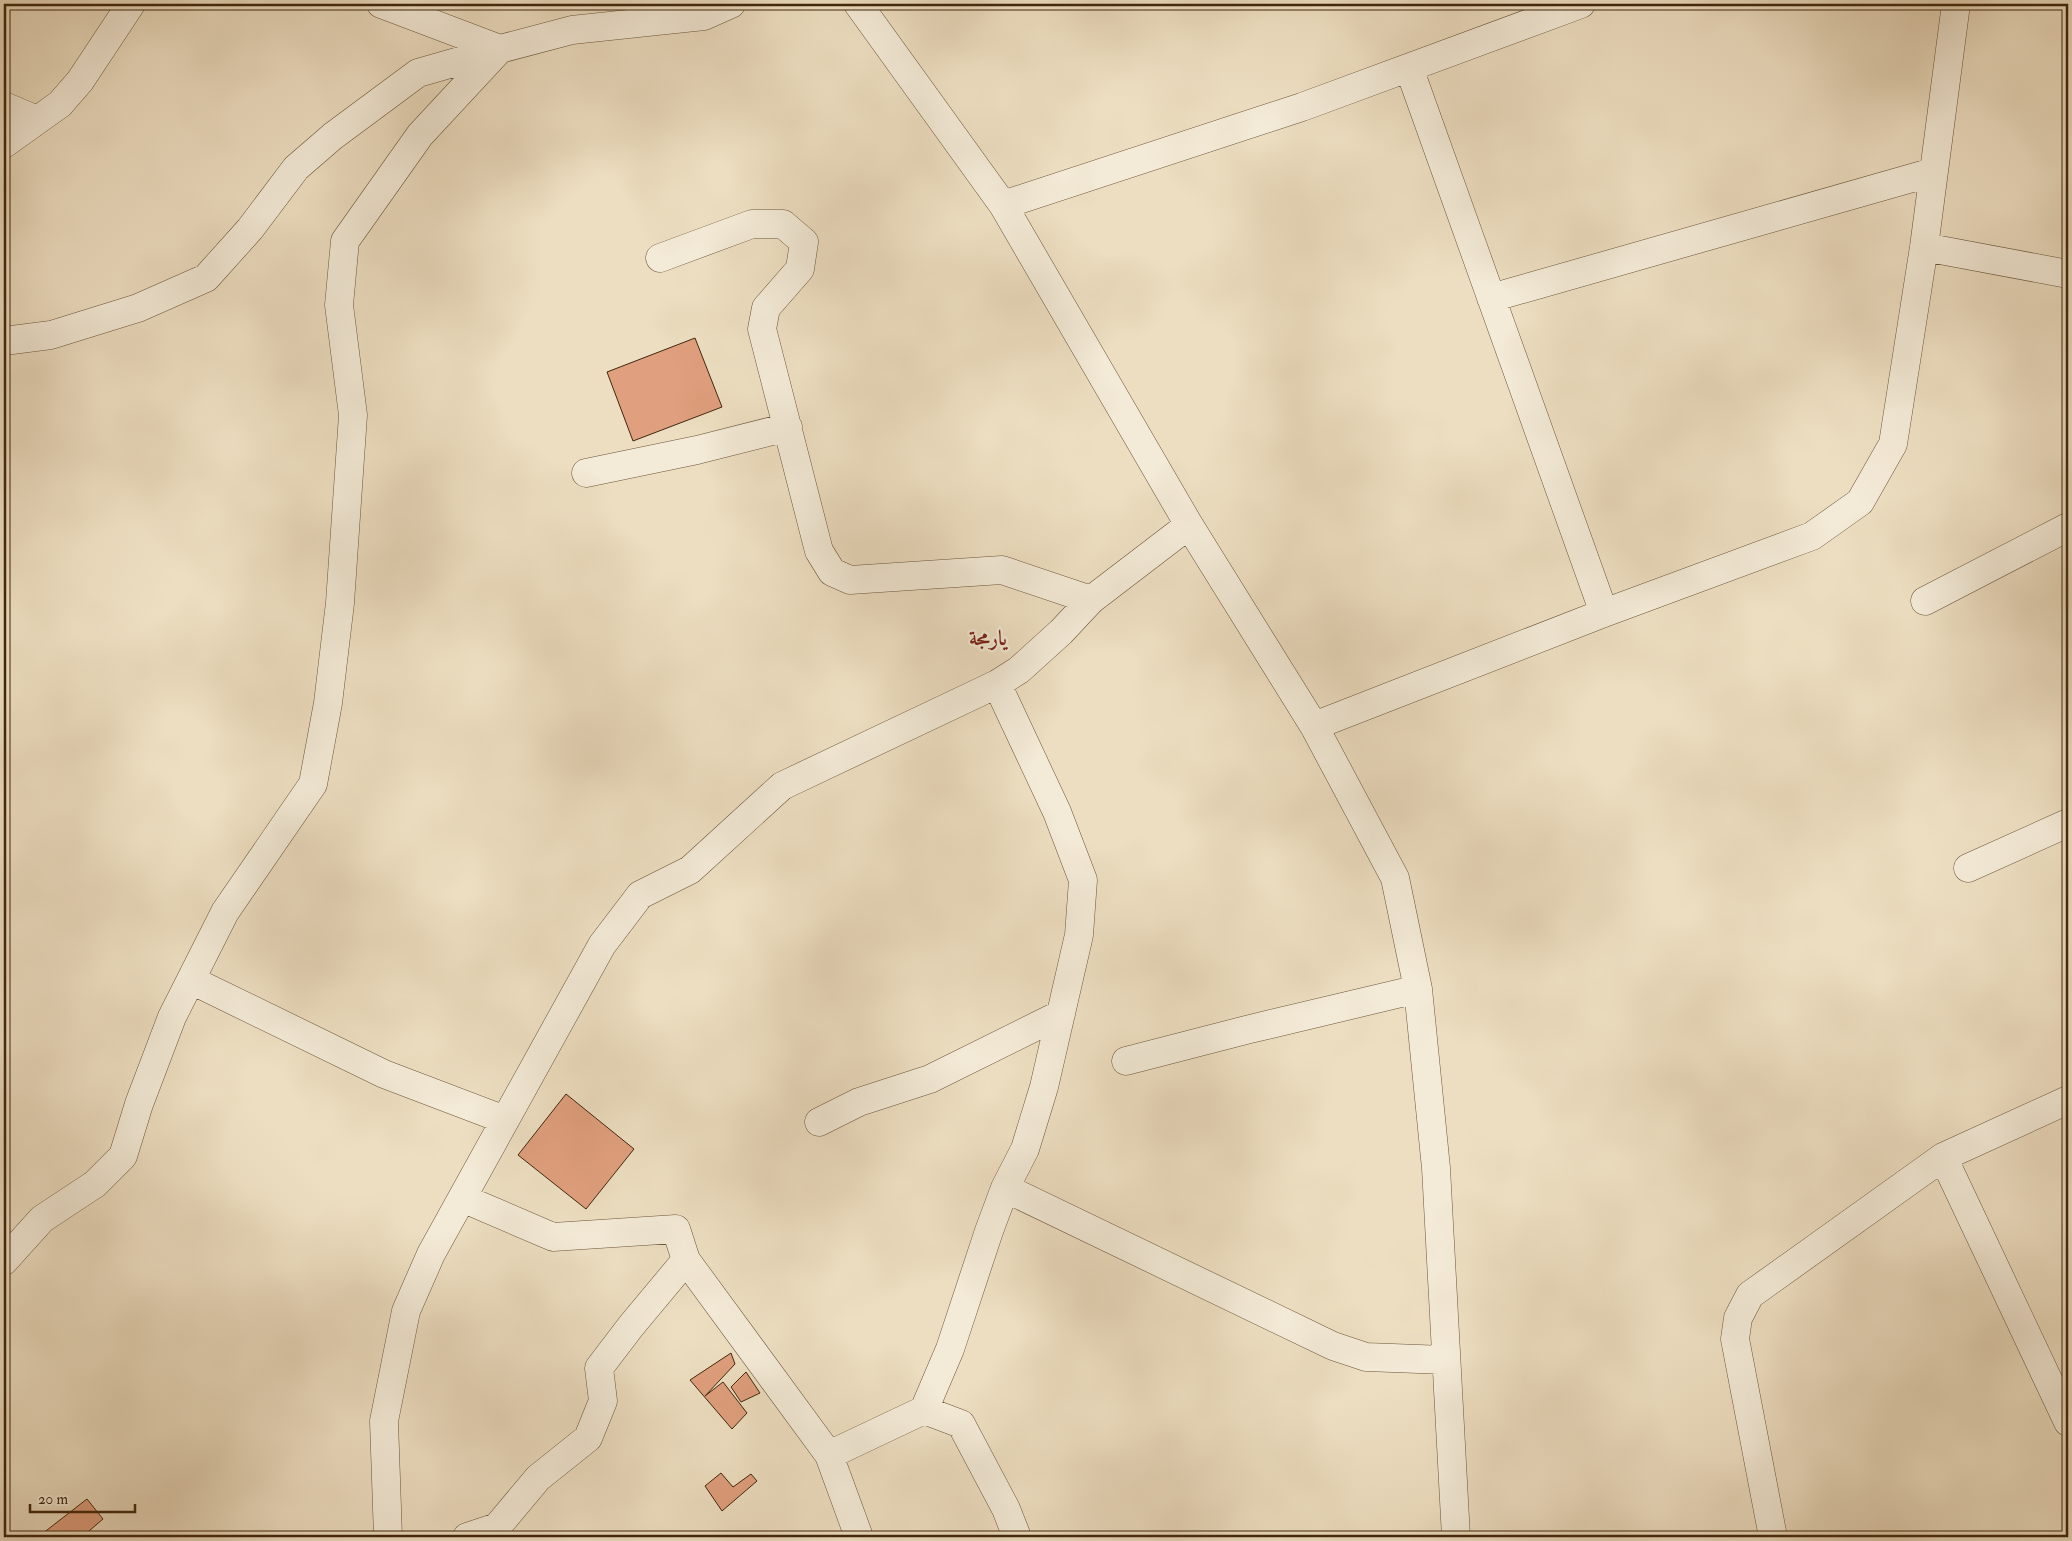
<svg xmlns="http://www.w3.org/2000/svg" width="2072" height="1541" viewBox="0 0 2072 1541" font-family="'IM FELL Double Pica',Amiri,serif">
<rect width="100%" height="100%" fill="#eddec1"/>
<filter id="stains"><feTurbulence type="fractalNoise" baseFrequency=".004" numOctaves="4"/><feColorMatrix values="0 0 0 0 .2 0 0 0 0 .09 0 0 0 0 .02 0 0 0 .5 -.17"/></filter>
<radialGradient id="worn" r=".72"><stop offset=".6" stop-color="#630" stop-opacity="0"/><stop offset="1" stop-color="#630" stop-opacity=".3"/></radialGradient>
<path fill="#e09f7e" stroke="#40270d" d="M695 338 722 407 633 441 607 372Z
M566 1094 634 1149 586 1209 518 1155Z
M731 1353 735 1364 705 1396 723 1382 747 1413 732 1429 690 1380Z
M746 1372 760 1393 741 1402 731 1387Z
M721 1473 733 1487 751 1474 757 1481 722 1511 705 1486Z
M87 1499 103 1519 82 1537H38Z"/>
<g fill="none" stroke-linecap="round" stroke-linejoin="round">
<defs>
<path id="minor" d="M381 4 500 49
M858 4 1003 205 1189 525 1314 726 1395 878 1418 989 1436 1168 1456 1537
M1409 68 1604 613
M4 106 37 120
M4 144 60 104 80 81 131 4
M1003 205 1302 107 1581 4
M1924 247 2068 274
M660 258 752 224H783L804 242 800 269 766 308 762 329 819 551 832 572 850 580 1002 570 1091 600
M1491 298 1933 172
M4 341 51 335 138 308 206 278 250 229 296 168 333 136 418 73 498 50
M586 473 697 450 788 427
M1925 601 2068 527
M1314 726 1604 613 1812 536 1860 502 1893 444 1924 247 1956 4
M1968 868 2068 823
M191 980 384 1074 505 1120
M1126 1061 1250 1029 1418 989
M819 1122 859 1102 930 1079 1061 1014
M1943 1157 2068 1422
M1005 1188 1333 1346 1366 1357 1445 1360
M462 1198 553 1237 676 1229 686 1260
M4 1261 42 1219 95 1184 123 1156 139 1104 172 1017 225 912 313 784 328 703 340 603 353 415 339 305 345 241 420 135 500 49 572 30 704 16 731 4
M924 1410 961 1424 1006 1509 1017 1537
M829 1455 924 1410 950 1349 989 1231 1005 1188 1025 1149 1044 1087 1079 935 1083 880 1057 812 997 684
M388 1537 384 1421 406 1311 431 1254 602 945 640 895 690 870 782 786 997 684 1019 670 1061 632 1091 600 1189 525
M467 1537 497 1527 538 1478 588 1438 603 1401 599 1368 631 1326 686 1260 829 1455 859 1537
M1773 1537 1735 1339 1738 1318 1750 1295 1943 1157 2068 1100"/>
</defs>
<use href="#minor" stroke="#6b553a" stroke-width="29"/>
<use href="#minor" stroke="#f3ead7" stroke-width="28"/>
</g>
<g text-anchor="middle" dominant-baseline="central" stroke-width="4.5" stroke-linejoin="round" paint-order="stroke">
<g font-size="21" font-weight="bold" fill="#7a1f14" stroke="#f3ead7">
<text x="988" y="638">يارمجة</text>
</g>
</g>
<rect width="2072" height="1541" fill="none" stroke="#eddec1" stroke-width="20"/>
<rect x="5" y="5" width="2062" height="1531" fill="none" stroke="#40270d" stroke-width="2.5"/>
<rect x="10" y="10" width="2052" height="1521" fill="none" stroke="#40270d"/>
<path d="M30 1504v8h105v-8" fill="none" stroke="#40270d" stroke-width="2.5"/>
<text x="38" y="1504" font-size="15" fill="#40270d" stroke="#f3ead7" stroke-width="4" paint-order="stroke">20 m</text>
<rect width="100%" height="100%" filter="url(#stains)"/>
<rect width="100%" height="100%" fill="url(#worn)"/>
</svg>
